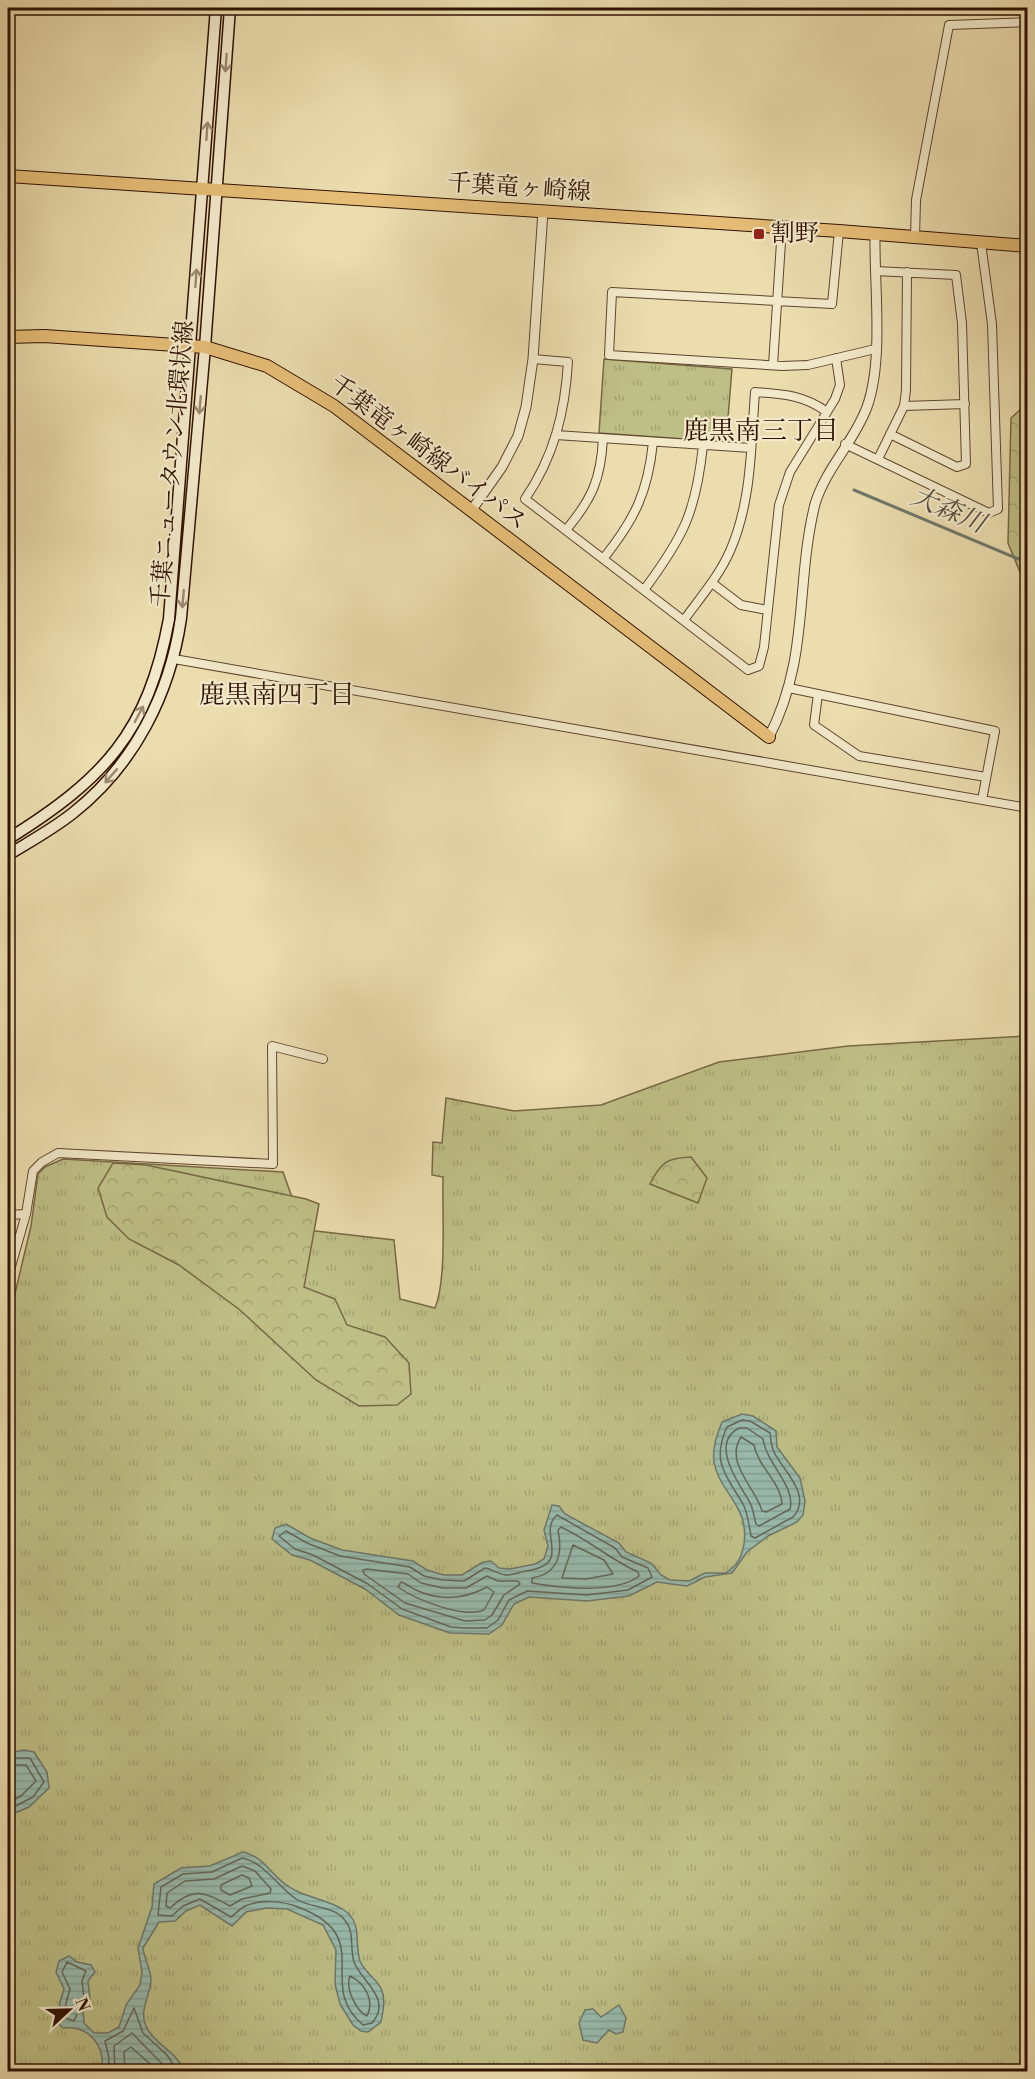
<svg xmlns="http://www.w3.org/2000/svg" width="1035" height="2079" viewBox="0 0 1035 2079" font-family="'Libre Bodoni','Noto Serif JP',serif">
<defs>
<pattern id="grass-tufts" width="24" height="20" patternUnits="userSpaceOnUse" patternTransform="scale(1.5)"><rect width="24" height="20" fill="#bebf86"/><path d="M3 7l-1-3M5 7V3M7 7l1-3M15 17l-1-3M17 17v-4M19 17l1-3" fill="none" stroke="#a4a372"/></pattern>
<pattern id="forest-crowns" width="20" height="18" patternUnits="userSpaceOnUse" patternTransform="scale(1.5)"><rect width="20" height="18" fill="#bebf86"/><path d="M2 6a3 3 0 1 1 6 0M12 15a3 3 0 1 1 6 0" fill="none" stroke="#a4a372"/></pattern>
<pattern id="water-rules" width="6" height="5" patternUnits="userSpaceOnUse" patternTransform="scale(1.5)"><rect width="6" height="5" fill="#98bbae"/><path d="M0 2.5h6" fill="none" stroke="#83a094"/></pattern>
</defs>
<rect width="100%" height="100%" fill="#ebddae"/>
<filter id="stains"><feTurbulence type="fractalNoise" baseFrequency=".00333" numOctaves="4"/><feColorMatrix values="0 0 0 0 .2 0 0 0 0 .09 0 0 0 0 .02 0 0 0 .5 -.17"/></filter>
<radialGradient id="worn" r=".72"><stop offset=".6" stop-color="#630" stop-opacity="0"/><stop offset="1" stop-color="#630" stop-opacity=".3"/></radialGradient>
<path fill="url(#grass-tufts)" stroke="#776844" stroke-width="1.5" d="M604 359 732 369 726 442 599 433Z
M1027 1036V2071L8 2072V1323L31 1226 38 1174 45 1167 63 1159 283 1172 299 1217 307 1230 394 1240 400 1299 435 1308C447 1279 442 1211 443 1177L432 1175 433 1142 442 1143 446 1098 514 1111 601 1105 719 1062 848 1046Z"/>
<path fill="url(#forest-crowns)" stroke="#776844" stroke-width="1.5" d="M1021 409H1027V578L1020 572 1008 543 1011 418Z
M691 1157 707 1178 698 1203 650 1184C661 1162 667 1158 691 1157Z
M113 1163 146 1165 306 1199 319 1204 304 1287 335 1299 347 1325 385 1337 409 1363 411 1394 397 1405 359 1406 316 1380 240 1310 179 1265 129 1239 107 1217 98 1188Z"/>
<path fill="url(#water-rules)" stroke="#6e776a" stroke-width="1.5" d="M742 1414 753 1416 776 1431 777 1447 800 1478 805 1501 803 1515 797 1522 768 1536 747 1552 732 1573 705 1577 687 1586 657 1582 629 1596 587 1601 529 1597 514 1604 502 1625 489 1634 450 1633 399 1615 365 1589 310 1560 292 1555 272 1539 275 1528 286 1524 310 1538 342 1550 413 1561 427 1570 444 1575H462L483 1562 491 1561 499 1568 510 1569 535 1564 544 1559 548 1546 544 1530 552 1505 559 1506 565 1514 619 1543 626 1552 651 1563 661 1575 670 1580 689 1581 705 1573H725C748 1561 749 1527 737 1507 729 1492 717 1480 714 1462 712 1448 717 1435 722 1422Z
M24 1750 34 1752 47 1772 49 1788 29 1807 8 1816V1753Z
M243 1852C264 1857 269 1872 285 1884 303 1898 326 1898 344 1910 363 1923 354 1943 360 1961 365 1974 380 1980 383 1994 385 2004 383 2013 381 2022L368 2032 361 2031 353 2025 340 2004 335 1984 336 1950 323 1925 287 1909 267 1908 246 1912 232 1926 200 1905 186 1911 175 1921 159 1922 143 1948C144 1959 151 1969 151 1980 150 1998 137 2012 148 2030 157 2045 175 2051 185 2071H102C105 2046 90 2025 63 2028L59 2024 60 2002 64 1989 56 1972 59 1961 69 1956 77 1962 91 1965 95 1972 88 1981 90 1999 83 2010 84 2023 94 2033H108L119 2027 126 2005 140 1985 142 1972 138 1948 152 1907 154 1884 181 1868 210 1866Z
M619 2005 626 2018 623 2032 616 2034 609 2030 597 2043 583 2040 579 2023 585 2010 593 2009 601 2017Z"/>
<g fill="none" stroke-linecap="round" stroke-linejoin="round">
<path stroke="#646658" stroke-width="1.5" d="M742 1420 750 1421 770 1433C771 1440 771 1446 774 1452 783 1471 813 1495 793 1517L755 1538 751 1536C749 1526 748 1513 743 1504 726 1475 711 1462 727 1427Z
M739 1428H747L763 1439C767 1465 796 1486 790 1509L759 1526 756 1524C754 1516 753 1507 749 1501 739 1483 709 1444 739 1428Z
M741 1437 754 1445C758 1467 781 1482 782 1504L766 1512 762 1511C756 1488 724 1463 741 1437Z
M557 1515 615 1548 622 1557 648 1568 652 1577 628 1590 587 1595 527 1591 509 1600 498 1620 487 1628H465L451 1627 402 1609 368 1584 313 1555 295 1549 279 1536 286 1531 307 1543 340 1556 410 1567 424 1576 442 1580 464 1581 485 1568C493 1569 498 1575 507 1575 514 1575 520 1572 526 1571 575 1564 536 1533 557 1515Z
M561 1527C589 1540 611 1560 638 1572L639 1576C617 1594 559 1588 532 1583V1578C558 1574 563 1554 558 1530Z
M573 1545 604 1560 613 1574 586 1579 562 1578Z
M367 1569 408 1574 421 1583 443 1588H466L487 1576 498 1581H518L520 1584 504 1595 492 1615 485 1620 465 1621 405 1603 364 1574 363 1570Z
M401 1582C407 1584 412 1588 418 1591 442 1601 465 1599 487 1587L494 1592 484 1610C463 1619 415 1599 398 1587Z
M8 1758H30L44 1782 33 1797 8 1810
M8 1765H26L36 1781 21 1796 8 1803
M242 1858C264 1862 278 1887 296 1899 310 1908 332 1906 343 1918 356 1932 349 1946 354 1962 361 1981 393 1999 372 2023L363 2025C314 1984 378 1937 298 1907 283 1901 261 1899 245 1906 239 1909 236 1914 231 1917L200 1899 183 1906 172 1916 158 1915 161 1887 183 1874 212 1872Z
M242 1866 255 1871 271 1889 270 1893 242 1899 230 1906C206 1893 194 1885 170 1908L166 1906 167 1893 185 1881 214 1879Z
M242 1875 249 1878 252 1886 230 1895 221 1890V1885Z
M67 1962 86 1971 82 1981 84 1998 74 2021 65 2018 66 2003 70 1989 62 1972Z
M350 1976C365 1983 375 2001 367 2016 356 2011 345 1988 350 1976Z
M108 2072 109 2058 105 2041 123 2031 134 2008 143 2033 167 2055 178 2072
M115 2072 114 2046 132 2033 170 2072
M125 2072 124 2052 131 2047 159 2072"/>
<path stroke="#6e776a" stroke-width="3" d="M854 490 1028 563"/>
<defs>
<path id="minor" d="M839 231 832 304 612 292 609 355 782 366 808 365 875 349
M915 237 916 200 949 25 1028 22
M875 271 956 275 962 323 966 464 957 467 890 434
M533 359 568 362C565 412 554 457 525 499L748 670 759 666 764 647 779 505 790 472 835 399 840 385 836 358
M773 365 782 227
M904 406 965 404
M556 435 751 448
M845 444 989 513 998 509 992 324 981 243
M878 459 904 406 906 390 907 272
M566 530C592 499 601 479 603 438
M603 559C635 519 648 492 653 442
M712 583 741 605 767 610
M644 590C684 536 696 512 703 445
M684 620C700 598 719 576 730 551 752 501 751 445 755 392 783 394 804 395 827 412
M174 659 1028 808
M789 688 995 731 982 800
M818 694 814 725 859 756 986 777
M8 1215 26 1214
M8 1277 26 1214 33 1171 42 1162 58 1153 273 1164 272 1046 323 1059"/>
<path id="tertiary" d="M471 511 502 467 518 436 526 407 533 359 543 211
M769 737C810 657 795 585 815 504 826 468 854 442 867 407 884 360 874 285 875 234"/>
<path id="secondary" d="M8 839C104 779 148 733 169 619L216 8
M8 855C29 842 53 829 73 813 134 765 170 694 181 618L205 347 230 8"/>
<path id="primary" d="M8 176 839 231 1028 246
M8 337 44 336 205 347 267 366 334 406 769 737"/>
</defs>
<use href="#minor" stroke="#5f452e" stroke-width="10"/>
<use href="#tertiary" stroke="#5f452e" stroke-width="11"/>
<use href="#secondary" stroke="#301203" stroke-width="13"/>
<use href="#primary" stroke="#301203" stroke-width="14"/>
<use href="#minor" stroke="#f2e9ca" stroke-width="8"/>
<use href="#tertiary" stroke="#f2e9ca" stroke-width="9"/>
<use href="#secondary" stroke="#f2e9ca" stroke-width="10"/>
<use href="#primary" stroke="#e6be77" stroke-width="12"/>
</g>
<defs><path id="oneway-shaft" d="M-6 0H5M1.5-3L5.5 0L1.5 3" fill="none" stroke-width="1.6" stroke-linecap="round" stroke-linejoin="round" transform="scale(1.5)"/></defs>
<g stroke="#9b8870">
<use href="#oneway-shaft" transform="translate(226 63) rotate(94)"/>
<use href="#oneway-shaft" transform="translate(207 131) rotate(-86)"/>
<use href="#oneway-shaft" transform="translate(196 278) rotate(-86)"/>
<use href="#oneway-shaft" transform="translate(200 405) rotate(95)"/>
<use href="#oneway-shaft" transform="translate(183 599) rotate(95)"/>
<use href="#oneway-shaft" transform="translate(139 714) rotate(-62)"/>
<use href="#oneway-shaft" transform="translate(111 776) rotate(131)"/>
</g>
<rect fill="#8f2418" stroke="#f2e9ca" stroke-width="2" x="753" y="228" width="12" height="12" rx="3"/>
<g text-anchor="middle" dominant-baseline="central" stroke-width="4.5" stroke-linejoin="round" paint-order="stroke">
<g font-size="24" fill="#301203" stroke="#f2e9ca">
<text transform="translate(519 188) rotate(4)">千葉竜ヶ崎線</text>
<text transform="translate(428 453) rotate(37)">千葉竜ヶ崎線バイパス</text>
<text transform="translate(173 464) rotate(-85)">千葉ニュータウン北環状線</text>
</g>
<g font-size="24" fill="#301203" stroke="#f2e9ca" text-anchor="start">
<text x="771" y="234">割野</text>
</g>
<g font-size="26" fill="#301203" stroke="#f2e9ca">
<text x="761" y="431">鹿黒南三丁目</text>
<text x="277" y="695">鹿黒南四丁目</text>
</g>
<g font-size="26" font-style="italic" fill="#544d3f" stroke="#f2e9ca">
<text transform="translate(948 510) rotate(23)">大森川</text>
</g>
</g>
<rect width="1035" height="2079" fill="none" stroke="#ebddae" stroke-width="30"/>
<rect x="9" y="9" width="1017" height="2061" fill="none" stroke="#301203" stroke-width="3"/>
<rect x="15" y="15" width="1005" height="2049" fill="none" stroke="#301203" stroke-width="1.5"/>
<g transform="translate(69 2010) rotate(68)" stroke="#f2e9ca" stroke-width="4.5" paint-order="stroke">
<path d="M0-4.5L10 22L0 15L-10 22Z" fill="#301203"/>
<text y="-9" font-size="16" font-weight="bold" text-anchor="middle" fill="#301203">N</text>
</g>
<rect width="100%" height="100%" filter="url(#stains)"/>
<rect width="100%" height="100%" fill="url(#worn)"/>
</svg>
